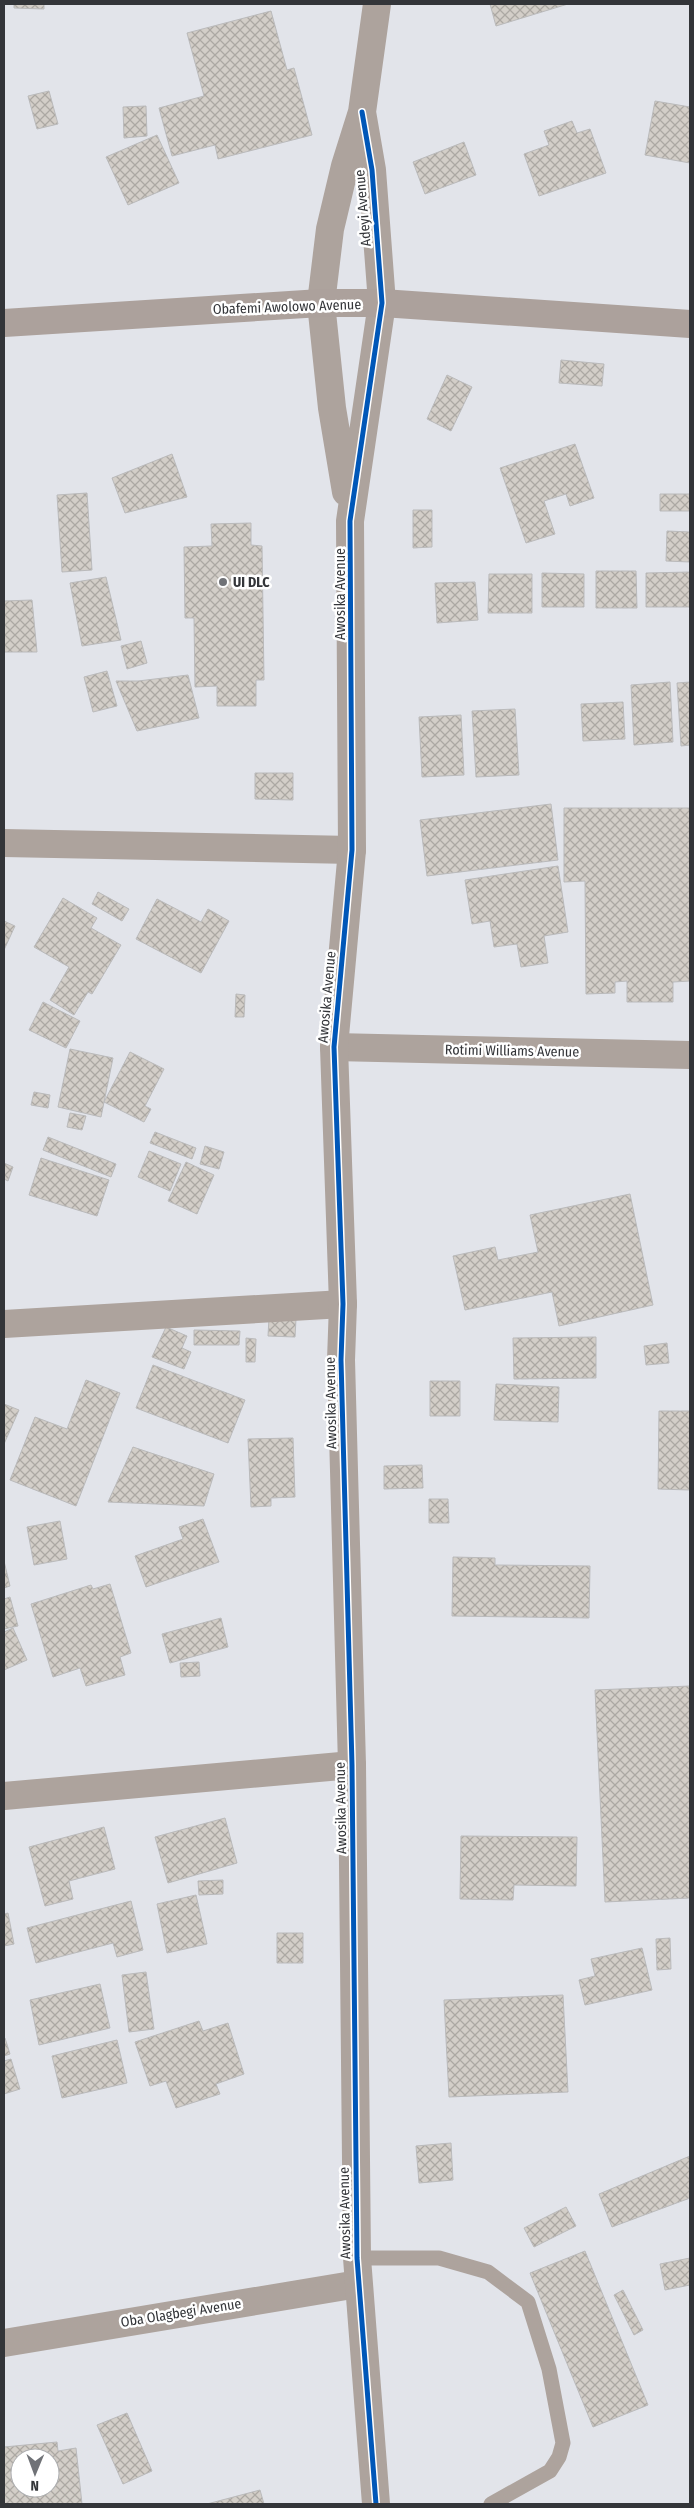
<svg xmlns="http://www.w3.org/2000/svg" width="694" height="2508" viewBox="0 0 694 2508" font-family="'Fira Sans Condensed',sans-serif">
<defs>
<pattern id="building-cross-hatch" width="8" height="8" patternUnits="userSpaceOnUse" patternTransform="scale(1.25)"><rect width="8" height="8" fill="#d3cec8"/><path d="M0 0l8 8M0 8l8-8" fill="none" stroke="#aca8a3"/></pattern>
</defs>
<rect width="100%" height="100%" fill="#e2e4ea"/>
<path fill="url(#building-cross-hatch)" stroke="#bababb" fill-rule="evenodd" d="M14 4H44V9L14 8Z
M490 4H568L496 26Z
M271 11 287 70 294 68 312 135 218 159 215 145 172 156 159 108 204 96 187 33Z
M49 91 58 124 37 129 28 96Z
M655 101 690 107V163L645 155Z
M146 106 147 136 124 138 123 107Z
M572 121 577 133 590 129 606 173 539 196 524 154 549 145 544 131Z
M157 135 179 183 128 205 106 157Z
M464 142 476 175 425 194 413 162Z
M561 360 604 364 602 386 559 383Z
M447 375 472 387 451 431 427 419Z
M575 444 594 498 570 506 566 494 544 501 555 534 526 543 500 468Z
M172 454 187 497 125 513 112 478Z
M87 493 92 570 62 572 57 495Z
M660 494H690V511H660Z
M413 510H432V547L413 548Z
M251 523V545L262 546 264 680H256V706H217V686L195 687 194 618H185L184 547 212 546 211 524Z
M667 531 690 532V562L666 561Z
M596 571H636L637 608H596Z
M690 572V607H646V573Z
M542 573 584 574V607H542Z
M489 574H532V613H488Z
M106 577 121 640 82 646 70 583Z
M475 582 478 620 437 623 435 583Z
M32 600 37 652H4V601Z
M141 641 147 663 127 669 121 646Z
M107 671 117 706 93 712 84 677Z
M188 675 199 718 137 731 116 681H138Z
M670 682 673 742 634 745 631 685Z
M690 682V745L681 746 677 683Z
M623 702 625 739 583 741 581 704Z
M515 709 519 775 476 777 472 711Z
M461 715 464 775 422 777 419 717Z
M255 773H293V800L255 799Z
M551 804 558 860 427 876 420 820Z
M564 808H690V981L673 982V1002H627V981L615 982V993L586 994 585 881 564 882Z
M558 866 568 932 544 936 548 963 521 967 517 944 494 947 490 921 472 924 465 880Z
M98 892 129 909 122 921 92 904Z
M63 898 97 918 91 928 121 945 92 994 88 992 74 1015 50 1000 69 967 34 947Z
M157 899 201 922 208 909 229 921 201 973 136 939Z
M4 921 15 926 4 950Z
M236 994 245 995 244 1017H235Z
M43 1002 80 1021 66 1048 29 1030Z
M70 1049 113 1058 101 1117 58 1107Z
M130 1052 164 1069 145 1106 151 1109 144 1122 104 1102Z
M34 1092 50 1095 48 1108 31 1105Z
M70 1113 86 1116 82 1130 67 1127Z
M155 1132 196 1148 192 1159 150 1143Z
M48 1137 116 1164 111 1177 43 1150Z
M205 1146 224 1152 219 1169 200 1164Z
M149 1151 181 1164 170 1191 138 1177Z
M41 1158 109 1180 97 1216 29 1195Z
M186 1162 214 1175 197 1214 168 1201Z
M4 1163 13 1167 8 1181 4 1179Z
M630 1194 653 1305 559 1326 552 1292 465 1310 453 1256 495 1247 498 1260 538 1252 530 1215Z
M269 1318 296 1319 295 1337 268 1336Z
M166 1327 187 1336 182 1348 191 1352 184 1369 152 1357Z
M194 1330 240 1331 239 1345H194Z
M596 1337V1378L514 1379 513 1338Z
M246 1338 256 1339 255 1362H246Z
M667 1343 669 1363 646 1365 644 1346Z
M153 1365 245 1400 228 1443 136 1408Z
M86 1380 120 1393 76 1506 10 1480 35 1417 67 1429Z
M430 1381H460V1416H430Z
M496 1384 559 1387 558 1422 494 1420Z
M4 1404 19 1410 4 1444Z
M659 1411H690V1490L658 1489Z
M293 1438 295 1497 271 1498V1506L251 1507 248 1439Z
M133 1447 214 1474 204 1506 108 1502Z
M422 1465 423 1488 384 1489V1466Z
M429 1499H448L449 1523H429Z
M203 1519 219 1562 146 1587 135 1556 183 1539 179 1527Z
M60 1521 67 1559 34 1565 27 1527Z
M453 1557 495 1558V1565L590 1566 589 1618 452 1616Z
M4 1561 10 1586 4 1588Z
M110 1584 131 1653 120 1657 125 1675 86 1686 80 1668 53 1677 31 1604 91 1585 93 1589Z
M10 1597 18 1626 4 1629V1599Z
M221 1618 228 1647 170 1663 162 1634Z
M13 1628 27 1660 4 1670V1632Z
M199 1662 200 1676 181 1677 180 1663Z
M690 1686V1898L605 1902 595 1690Z
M225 1818 237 1863 168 1883 155 1837Z
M104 1827 115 1869 69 1881 73 1899 45 1906 29 1847Z
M461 1836 577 1837 576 1886 514 1885 513 1900 460 1899Z
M223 1880V1894L199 1895 198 1881Z
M196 1895 207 1944 167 1953 157 1904Z
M131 1901 143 1950 117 1957 113 1943 36 1963 27 1928Z
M8 1913 14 1944 4 1946V1914Z
M277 1933H303V1963H277Z
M670 1938 671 1969 657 1970 656 1939Z
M642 1948 652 1990 585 2005 579 1980 595 1976 591 1959Z
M146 1972 154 2029 129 2032 122 1975Z
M100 1984 110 2028 39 2045 30 2000Z
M563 1995 568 2092 449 2097 444 2000Z
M199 2021 203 2031 228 2023 244 2074 216 2084 220 2094 176 2108 166 2081 150 2086 135 2042Z
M5 2038 10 2054 4 2056V2039Z
M117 2040 127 2083 62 2098 52 2056Z
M11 2059 20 2089 4 2094V2061Z
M451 2143 453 2180 419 2183 416 2146Z
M690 2156V2198L612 2227 599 2194Z
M566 2207 576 2226 534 2247 524 2228Z
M585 2251 648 2405 593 2427 530 2273Z
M690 2258V2285L665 2290 660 2264Z
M623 2290 643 2330 634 2335 614 2295Z
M127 2413 152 2471 123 2484 97 2425Z
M57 2442 58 2451 76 2448 82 2504H4V2447ZM20 2458H50V2488H20Z
M260 2490 264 2504H207Z"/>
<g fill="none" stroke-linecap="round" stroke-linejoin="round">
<path stroke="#ada39d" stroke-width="15" d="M357 2258H439L488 2272 528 2302 549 2369 563 2443 559 2457 550 2471 491 2504"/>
<path stroke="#ada39d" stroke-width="28" d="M4 843 352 850
M334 1047 690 1055
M4 1324 343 1304
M4 1796 352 1765
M4 2343 358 2284"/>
<path stroke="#ada39d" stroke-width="28" d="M362 112 372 170 382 303 350 521 352 850 334 1047 343 1304 341 1360 352 1765 357 2258 376 2504
M346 492 332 408 321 303 330 229 345 166 362 112 377 4"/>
<path stroke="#aca19c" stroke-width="28" d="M4 323 321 303H382L690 324"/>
<defs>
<path id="cycleway" d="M362 112 372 170 382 303 350 521 352 850 334 1047 343 1304 341 1360 352 1765 357 2258 376 2504"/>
</defs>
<use href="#cycleway" stroke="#fff" stroke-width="8"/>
<use href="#cycleway" stroke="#0057b8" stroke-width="5"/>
</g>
<circle fill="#707277" stroke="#fff" stroke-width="2" cx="223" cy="582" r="5"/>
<g text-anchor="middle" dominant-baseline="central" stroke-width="5" stroke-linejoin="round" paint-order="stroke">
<g font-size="14" fill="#333539" stroke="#fff">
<text transform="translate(363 208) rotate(-95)">Adeyi Avenue</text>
<text transform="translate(287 307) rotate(-2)">Obafemi Awolowo Avenue</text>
<text transform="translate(340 594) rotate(-90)">Awosika Avenue</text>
<text transform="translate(327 997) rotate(-85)">Awosika Avenue</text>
<text transform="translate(512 1051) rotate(1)">Rotimi Williams Avenue</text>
<text transform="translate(331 1403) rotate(-91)">Awosika Avenue</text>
<text transform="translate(341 1808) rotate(-91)">Awosika Avenue</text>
<text transform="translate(345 2213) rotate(-91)">Awosika Avenue</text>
<text transform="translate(181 2313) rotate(-9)">Oba Olagbegi Avenue</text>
</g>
<g font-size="14" font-weight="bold" fill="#333539" stroke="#fff" text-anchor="start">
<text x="233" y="582">UI DLC</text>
</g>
</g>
<rect width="694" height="2508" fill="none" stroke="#333539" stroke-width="10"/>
<g transform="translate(35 2473) rotate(181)"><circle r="24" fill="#ffffff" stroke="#adaeb0"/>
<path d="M0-4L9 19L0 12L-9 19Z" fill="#707277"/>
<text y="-8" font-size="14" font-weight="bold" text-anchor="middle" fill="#333539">N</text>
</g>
</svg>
